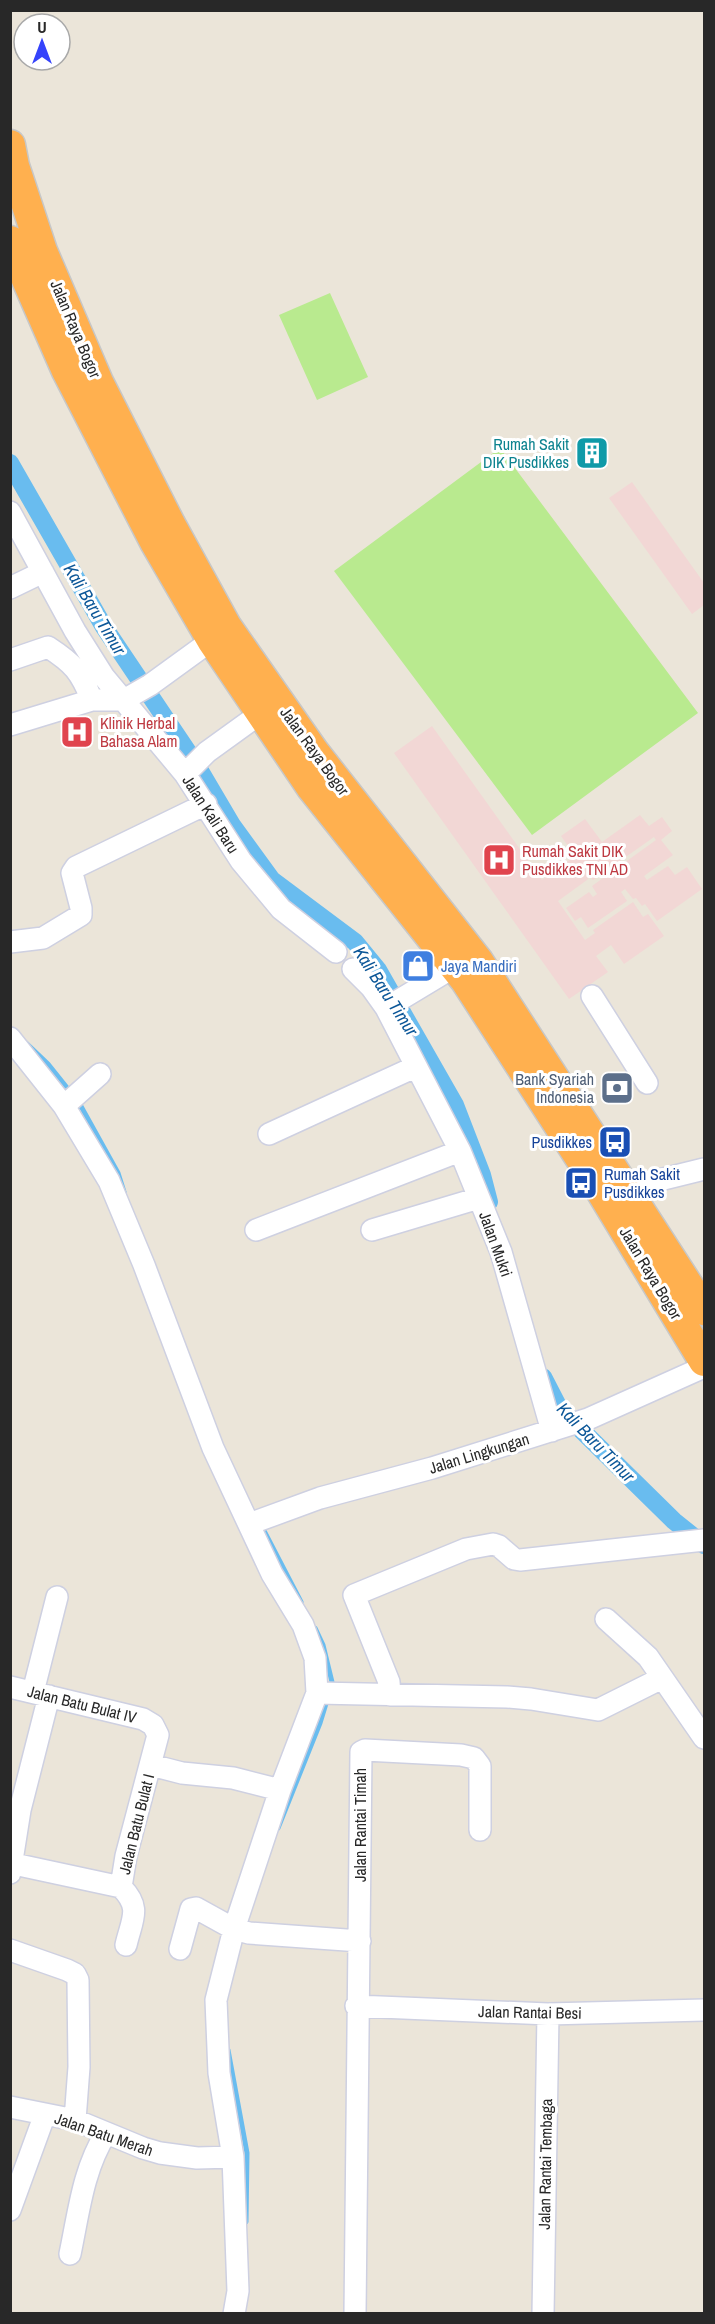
<svg xmlns="http://www.w3.org/2000/svg" width="715" height="2324" viewBox="0 0 715 2324" font-family="'Archivo Narrow',sans-serif">
<rect width="100%" height="100%" fill="#ebe5d9"/>
<path fill="#f2d7d5" d="M632 482 704 583V605L692 614 609 498Z
M432 726 542 880 575 856 561 836 585 819 602 842 640 815 649 826 662 817 672 831 661 840 673 855 644 876 647 880 668 866 675 875 687 867 702 889 657 921 645 904 642 906 636 898 633 899 625 889 621 892 627 901 588 928 581 917 575 921 566 908 589 892 593 897 597 894 592 886 656 840 654 837 593 880 590 876 587 880 558 901 585 940 595 933 593 930 633 902 643 917 648 914 664 936 624 964 611 945 596 956 608 972 569 999 394 753Z"/>
<path fill="#b9ea8f" d="M330 293 368 377 317 400 279 315Z
M500 448 698 713 532 835 334 571Z"/>
<g fill="none" stroke-linecap="round" stroke-linejoin="round">
<path stroke="#69bcef" stroke-width="5" d="M26 1043 48 1064 72 1094
M78 1101 118 1173 124 1192
M261 1525 301 1602
M315 1628 323 1645 332 1682 330 1688
M278 1828 320 1723 328 1697
M228 2050 247 2153 246 2222"/>
<path stroke="#69bcef" stroke-width="18" d="M10 463 104 627 196 764 232 825 272 880 355 942 378 970 455 1105 482 1175 489 1202
M543 1377 559 1408 674 1521 704 1545"/>
<defs>
<path id="minor" d="M10 512 75 631 104 677 185 774 241 861 281 909 336 952
M10 588 43 572
M10 660 48 647C74 664 80 671 92 700
M10 725 92 700H122L129 697 150 685 212 640
M185 774 207 752 261 713
M10 942 43 938 81 915V908L72 873 76 867 206 804
M353 969 371 987 386 1008 460 1151 501 1252 552 1431
M592 996 647 1083
M386 1008 454 967
M10 1038 64 1106 109 1181 144 1265 213 1448 272 1574 303 1625 315 1658 317 1693 280 1790 234 1929 216 2000 219 2073 233 2157 238 2291 234 2314
M64 1106 100 1074
M269 1134 415 1067
M627 1188 704 1169
M256 1230 460 1151
M372 1230 479 1198
M249 1524 320 1498 432 1468 588 1419 704 1367
M606 1619 648 1657 704 1738
M10 1687 143 1719 153 1725 158 1735 126 1856 121 1887 14 1864
M33 1692 57 1597
M317 1693 507 1697 531 1699 598 1710 662 1678
M390 1695 389 1682 354 1595 466 1549 493 1544 499 1546 514 1559 520 1560 704 1540
M151 1765 182 1773 233 1778 280 1790
M10 1873 20 1810 49 1696
M121 1887C142 1908 132 1919 126 1945
M180 1949 191 1909 196 1908 234 1929 249 1933 360 1941
M10 1950 67 1970 75 1974 78 1980 79 2067 75 2120
M356 2006 548 2014 704 2010
M10 2107 75 2120 143 2148 160 2153 197 2158 233 2157
M10 2210 45 2114
M70 2254C79 2211 83 2170 106 2133
M355 2314 361 1752 365 1750 461 1755 474 1758 480 1766V1830
M543 2314 548 2014"/>
<path id="highway" d="M10 145 14 166 42 251 98 382 170 524 226 626 314 752 478 961 704 1310
M10 241 67 371 155 542 212 640 312 788 466 981 592 1176 704 1361"/>
</defs>
<use href="#minor" stroke="#ced0e1" stroke-width="24"/>
<use href="#highway" stroke="#c7c7c7" stroke-width="33"/>
<use href="#minor" stroke="#fff" stroke-width="21"/>
<use href="#highway" stroke="#ffb04f" stroke-width="30"/>
</g>
<defs>
<symbol id="building-square" viewBox="-11 -11 22 22"><rect x="-9" y="-9" width="18" height="18" rx="4" fill="#0f9aa8" stroke="#fff"/><path d="M-4-6H4V6H1V3H-1V6H-4ZM-2.5-4.3h1.7v1.8h-1.7ZM.8-4.3h1.7v1.8H.8ZM-2.5-1h1.7V.8h-1.7ZM.8-1h1.7V.8H.8Z" fill="#fff"/></symbol>
<symbol id="hospital-square" viewBox="-11 -11 22 22"><rect x="-9" y="-9" width="18" height="18" rx="4" fill="#e0444e" stroke="#fff"/><path d="M-5-5h3v3.5h4V-5h3V5h-3V1.5h-4V5h-3Z" fill="#fff"/></symbol>
<symbol id="shop-square" viewBox="-11 -11 22 22"><rect x="-9" y="-9" width="18" height="18" rx="4" fill="#3f7fe0" stroke="#fff"/><path d="M-5-2.5h2.3a2.7 3.5 0 0 1 5.4 0H5L5.5 6h-11ZM-1.5-2.5h3a1.5 2.3 0 0 0-3 0Z" fill="#fff"/></symbol>
<symbol id="bank-square" viewBox="-11 -11 22 22"><rect x="-9" y="-9" width="18" height="18" rx="4" fill="#5c6f8a" stroke="#fff"/><path d="M-6-4H6V4H-6ZM0-2.3a2.3 2.3 0 1 0 0 4.6a2.3 2.3 0 1 0 0-4.6Z" fill="#fff"/></symbol>
<symbol id="bus-square" viewBox="-11 -11 22 22"><rect x="-9" y="-9" width="18" height="18" rx="4" fill="#1a4fb4" stroke="#fff"/><path d="M-5-6H5V4H4V6H2V4H-2V6H-4V4H-5ZM-3.5-4V0h7V-4ZM-3.5 1.2v1.5H-2V1.2ZM2 1.2v1.5H3.5V1.2Z" fill="#fff"/></symbol>
</defs>
<g fill-rule="evenodd">
<use href="#building-square" x="573" y="434" width="38" height="38"/>
<use href="#hospital-square" x="58" y="713" width="38" height="38"/>
<use href="#hospital-square" x="480" y="841" width="38" height="38"/>
<use href="#shop-square" x="399" y="947" width="38" height="38"/>
<use href="#bank-square" x="598" y="1069" width="38" height="38"/>
<use href="#bus-square" x="596" y="1123" width="38" height="38"/>
<use href="#bus-square" x="562" y="1164" width="38" height="38"/>
</g>
<g text-anchor="middle" dominant-baseline="central" stroke-width="6" stroke-linejoin="round" paint-order="stroke">
<g font-size="16" fill="#282828" stroke="#fff">
<text transform="translate(76 329) rotate(67)">Jalan Raya Bogor</text>
<text transform="translate(315 751) rotate(54)">Jalan Raya Bogor</text>
<text transform="translate(211 814) rotate(57)">Jalan Kali Baru</text>
<text transform="translate(496 1244) rotate(70)">Jalan Mukri</text>
<text transform="translate(651 1273) rotate(59)">Jalan Raya Bogor</text>
<text transform="translate(479 1453) rotate(-17)">Jalan Lingkungan</text>
<text transform="translate(82 1704) rotate(14)">Jalan Batu Bulat IV</text>
<text transform="translate(136 1824) rotate(-76)">Jalan Batu Bulat I</text>
<text transform="translate(360 1825) rotate(-90)">Jalan Rantai Timah</text>
<text transform="translate(530 2012) rotate(1)">Jalan Rantai Besi</text>
<text transform="translate(104 2134) rotate(19)">Jalan Batu Merah</text>
<text transform="translate(545 2164) rotate(-89)">Jalan Rantai Tembaga</text>
</g>
<g font-size="16" fill="#0d838f" stroke="#fff" text-anchor="end">
<text x="569" y="444">Rumah Sakit<tspan x="569" dy="18">DIK Pusdikkes</tspan></text>
</g>
<g font-size="16" fill="#be3a42" stroke="#fff" text-anchor="start">
<text x="100" y="723">Klinik Herbal<tspan x="100" dy="18">Bahasa Alam</tspan></text>
<text x="522" y="851">Rumah Sakit DIK<tspan x="522" dy="18">Pusdikkes TNI AD</tspan></text>
</g>
<g font-size="16" fill="#366cbe" stroke="#fff" text-anchor="start">
<text x="441" y="966">Jaya Mandiri</text>
</g>
<g font-size="16" fill="#4e5e75" stroke="#fff" text-anchor="end">
<text x="594" y="1079">Bank Syariah<tspan x="594" dy="18">Indonesia</tspan></text>
</g>
<g font-size="16" fill="#164399" stroke="#fff" text-anchor="end">
<text x="592" y="1142">Pusdikkes</text>
<text x="604" y="1174" text-anchor="start">Rumah Sakit<tspan x="604" dy="18">Pusdikkes</tspan></text>
</g>
<g font-size="18" font-style="italic" fill="#0c5798" stroke="#fff">
<text transform="translate(95 609) rotate(59)">Kali Baru Timur</text>
<text transform="translate(386 991) rotate(57)">Kali Baru Timur</text>
<text transform="translate(596 1442) rotate(46)">Kali Baru Timur</text>
</g>
</g>
<rect width="715" height="2324" fill="none" stroke="#282828" stroke-width="24"/>
<g transform="translate(42 42)"><circle r="28" fill="#ffffff" stroke="#a9a9a9" stroke-width="1.5"/>
<path d="M0-4.5L10 22L0 15L-10 22Z" fill="#3543fb"/>
<text y="-9" font-size="16" font-weight="bold" text-anchor="middle" fill="#282828">U</text>
</g>
</svg>
